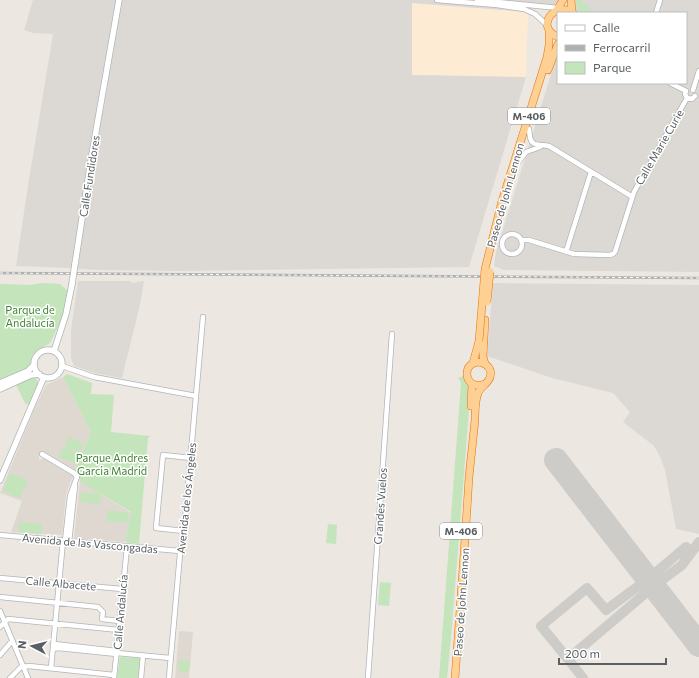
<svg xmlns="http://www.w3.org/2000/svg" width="699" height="678" viewBox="0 0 699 678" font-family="Commissioner,sans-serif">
<rect width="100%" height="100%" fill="#ece7e0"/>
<path fill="#feebd3" d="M412 3 528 12 526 77 412 75Z"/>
<path fill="#dcd9d4" d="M33 0H560L553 7 531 4 528 12 412 3V75L526 77 469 267 179 271 96 270 69 268 16 266 27 192 53 34 33 33 24 30Z
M573 0H699V272L504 270 494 266 496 252 558 52V83H686V13H569Z
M78 281H131L132 283 144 281 140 305 122 378 95 373 74 366 71 358V330Z
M493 283 699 285V534L676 529 665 470 660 457 654 446 623 422 630 412 613 393 552 378 487 356Z"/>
<path fill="#ded8d1" d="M63 377 91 432 75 471 41 450 39 456V460L44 458 73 476 66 494 62 535 11 532 22 501 0 493 34 410 46 385Z
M80 481 131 513 125 542 74 538Z
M179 631 193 632 189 678H175Z"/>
<path fill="#c4e4bb" d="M576 0H581L588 7 597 13H579Z
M42 283 60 284 69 292 61 321 50 343 37 351 29 367 0 380V284L30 285Z
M67 374 92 383 91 394 114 395 111 432 150 436 148 438 139 544 125 542 131 512 101 494 100 504 80 502 81 492 100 494 80 481V474L75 471 91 432 63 377Z
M463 376 468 385 470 397 451 638 447 678H439L461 383 458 378Z
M32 377 36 378 38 383 29 405 25 403 16 385Z
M68 437 83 443 80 452 65 446Z
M63 446 81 454 77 464 59 457Z
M10 473 28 480 20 498 3 491Z
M107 510 128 512 127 523 106 521Z
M19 522 42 524 41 534 18 532Z
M328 524 337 525 336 544 326 543Z
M380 582 391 583 389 606 378 605Z
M120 657 140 658 139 678H117Z
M179 660 190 661 189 672 178 671Z"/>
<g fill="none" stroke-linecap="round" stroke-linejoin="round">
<path stroke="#ceccc8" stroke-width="10" d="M648 579 654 586 568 659 541 626 587 588 606 610Z
M648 579 686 547
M654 586 682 565 699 542
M568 659 583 678"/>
<path stroke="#ceccc8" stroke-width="24" d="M556 460 699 645"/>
<defs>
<path id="minor" d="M437 0 497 5 524 9 535 14 547 25
M477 0 558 8
M656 13 660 0
M670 83 686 91
M693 90 699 71
M686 91 685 94 687 98 692 99 695 96
M529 129C530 147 534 144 549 146L631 196
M519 161 526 152 540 147
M502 244a10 10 0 1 1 20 0a10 10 0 1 1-20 0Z
M521 240H529L574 254 610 255 613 254 615 252 634 192 687 98
M566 252 591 172
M62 366 94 377 196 396
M42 454 74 473 77 477 70 496 65 541
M184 531 156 528 163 455 191 458
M0 535 180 551
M69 542 75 486
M0 578 122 589
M0 597 98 607 103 612 102 619 119 621
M0 611 28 678
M0 627 8 619 119 630
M54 644 117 651
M53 649 58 648 117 654
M117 653 170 658
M0 655 12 641
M24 667 29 666 114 675
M51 668 63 541
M10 678 23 665
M114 678 127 547
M141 678 143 656
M169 678 180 554 184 531 203 317
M368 678 392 334"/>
<path id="tertiary" d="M75 264 92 154 119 0
M34 364a14 14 0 1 1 28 0a14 14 0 1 1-28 0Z
M54 351 66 314 72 284
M0 383 28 371 34 365
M0 389 31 375 39 374
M0 480 44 377"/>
<path id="trunk" d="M571 0 572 12
M558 8 563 0
M558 37C534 27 555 0 573 13
M548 70 558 44
M502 201 547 57 549 45V30
M485 320 483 356 485 364
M473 363 479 341
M471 406 472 384
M455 678C460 611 465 544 469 477 471 458 473 439 475 420 475 411 475 401 478 393 480 388 485 385 488 381 498 368 478 354 468 368 464 381 473 388 485 384"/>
</defs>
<use href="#minor" stroke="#b1b5b8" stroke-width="6"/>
<use href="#tertiary" stroke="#b1b5b8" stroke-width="7"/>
<use href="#trunk" stroke="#eb7000" stroke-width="8"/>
<use href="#minor" stroke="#fff" stroke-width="4.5"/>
<use href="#tertiary" stroke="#fff" stroke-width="5.5"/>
<use href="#trunk" stroke="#fed093" stroke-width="7"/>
<defs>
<path id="rail" d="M0 273 699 278"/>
</defs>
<use href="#rail" stroke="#afb0b1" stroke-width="2.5"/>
<use href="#rail" stroke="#fff" stroke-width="1" stroke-dasharray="3" stroke-linecap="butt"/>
<defs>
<path id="tertiary-bridge" d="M72 284 75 264"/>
<path id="trunk-bridge" d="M487 302 490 272
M479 341 485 269 502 201"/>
</defs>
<use href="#tertiary-bridge" stroke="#b1b5b8" stroke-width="7" stroke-linecap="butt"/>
<use href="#trunk-bridge" stroke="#eb7000" stroke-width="8" stroke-linecap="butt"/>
<use href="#tertiary-bridge" stroke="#fff" stroke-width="5.5"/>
<use href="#trunk-bridge" stroke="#fed093" stroke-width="7"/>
</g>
<g text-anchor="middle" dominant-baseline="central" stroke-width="3" stroke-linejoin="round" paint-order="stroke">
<g fill="#fff" stroke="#8a8e90" stroke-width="1">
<rect x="508" y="108" width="42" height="16" rx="3"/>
<rect x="440" y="523" width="42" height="16" rx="3"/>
</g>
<g font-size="10" font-weight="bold" fill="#585e61">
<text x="529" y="116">M-406</text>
<text x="461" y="531">M-406</text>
</g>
<g font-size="11" fill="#585e61" stroke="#fff">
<text transform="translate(659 147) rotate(-60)">Calle Marie Curie</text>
<text transform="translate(89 176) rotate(-81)">Calle Fundidores</text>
<text transform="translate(505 195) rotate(-74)">Paseo de John Lennon</text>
<text transform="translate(186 498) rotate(-84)">Avenida de los Ángeles</text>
<text transform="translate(380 506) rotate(-86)">Grandes Vuelos</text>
<text transform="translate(90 543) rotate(5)">Avenida de las Vascongadas</text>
<text transform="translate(61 583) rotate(5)">Calle Albacete</text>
<text transform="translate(461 602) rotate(-86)">Paseo de John Lennon</text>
<text transform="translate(120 612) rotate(-85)">Calle Andalucía</text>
</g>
<g font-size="11" fill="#418434" stroke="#fff">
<text x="30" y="309">Parque de<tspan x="30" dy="13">Andalucía</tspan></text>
<text x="112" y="457">Parque Andres<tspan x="112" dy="13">Garcia Madrid</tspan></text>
</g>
</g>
<rect x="557" y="12" width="130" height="72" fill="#ffffff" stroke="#bcbfc0"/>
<rect x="565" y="25" width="20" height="6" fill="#ffffff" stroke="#bcbfc0"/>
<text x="593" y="32" font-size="12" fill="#585e61">Calle</text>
<rect x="565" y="45" width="20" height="6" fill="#afb0b1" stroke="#bcbfc0"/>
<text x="593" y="52" font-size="12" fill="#585e61">Ferrocarril</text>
<rect x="565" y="62" width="20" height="12" fill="#c4e4bb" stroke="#bcbfc0"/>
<text x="593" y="72" font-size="12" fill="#585e61">Parque</text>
<g transform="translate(32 646) rotate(277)" stroke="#ffffff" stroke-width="3" paint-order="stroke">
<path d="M0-3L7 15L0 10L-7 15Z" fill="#585e61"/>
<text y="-6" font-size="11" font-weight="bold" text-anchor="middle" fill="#585e61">N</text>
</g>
<path d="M559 658v6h107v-6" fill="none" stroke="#585e61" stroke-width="2"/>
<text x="565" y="658" font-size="12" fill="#585e61" stroke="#ffffff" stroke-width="3" paint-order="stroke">200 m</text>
</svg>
